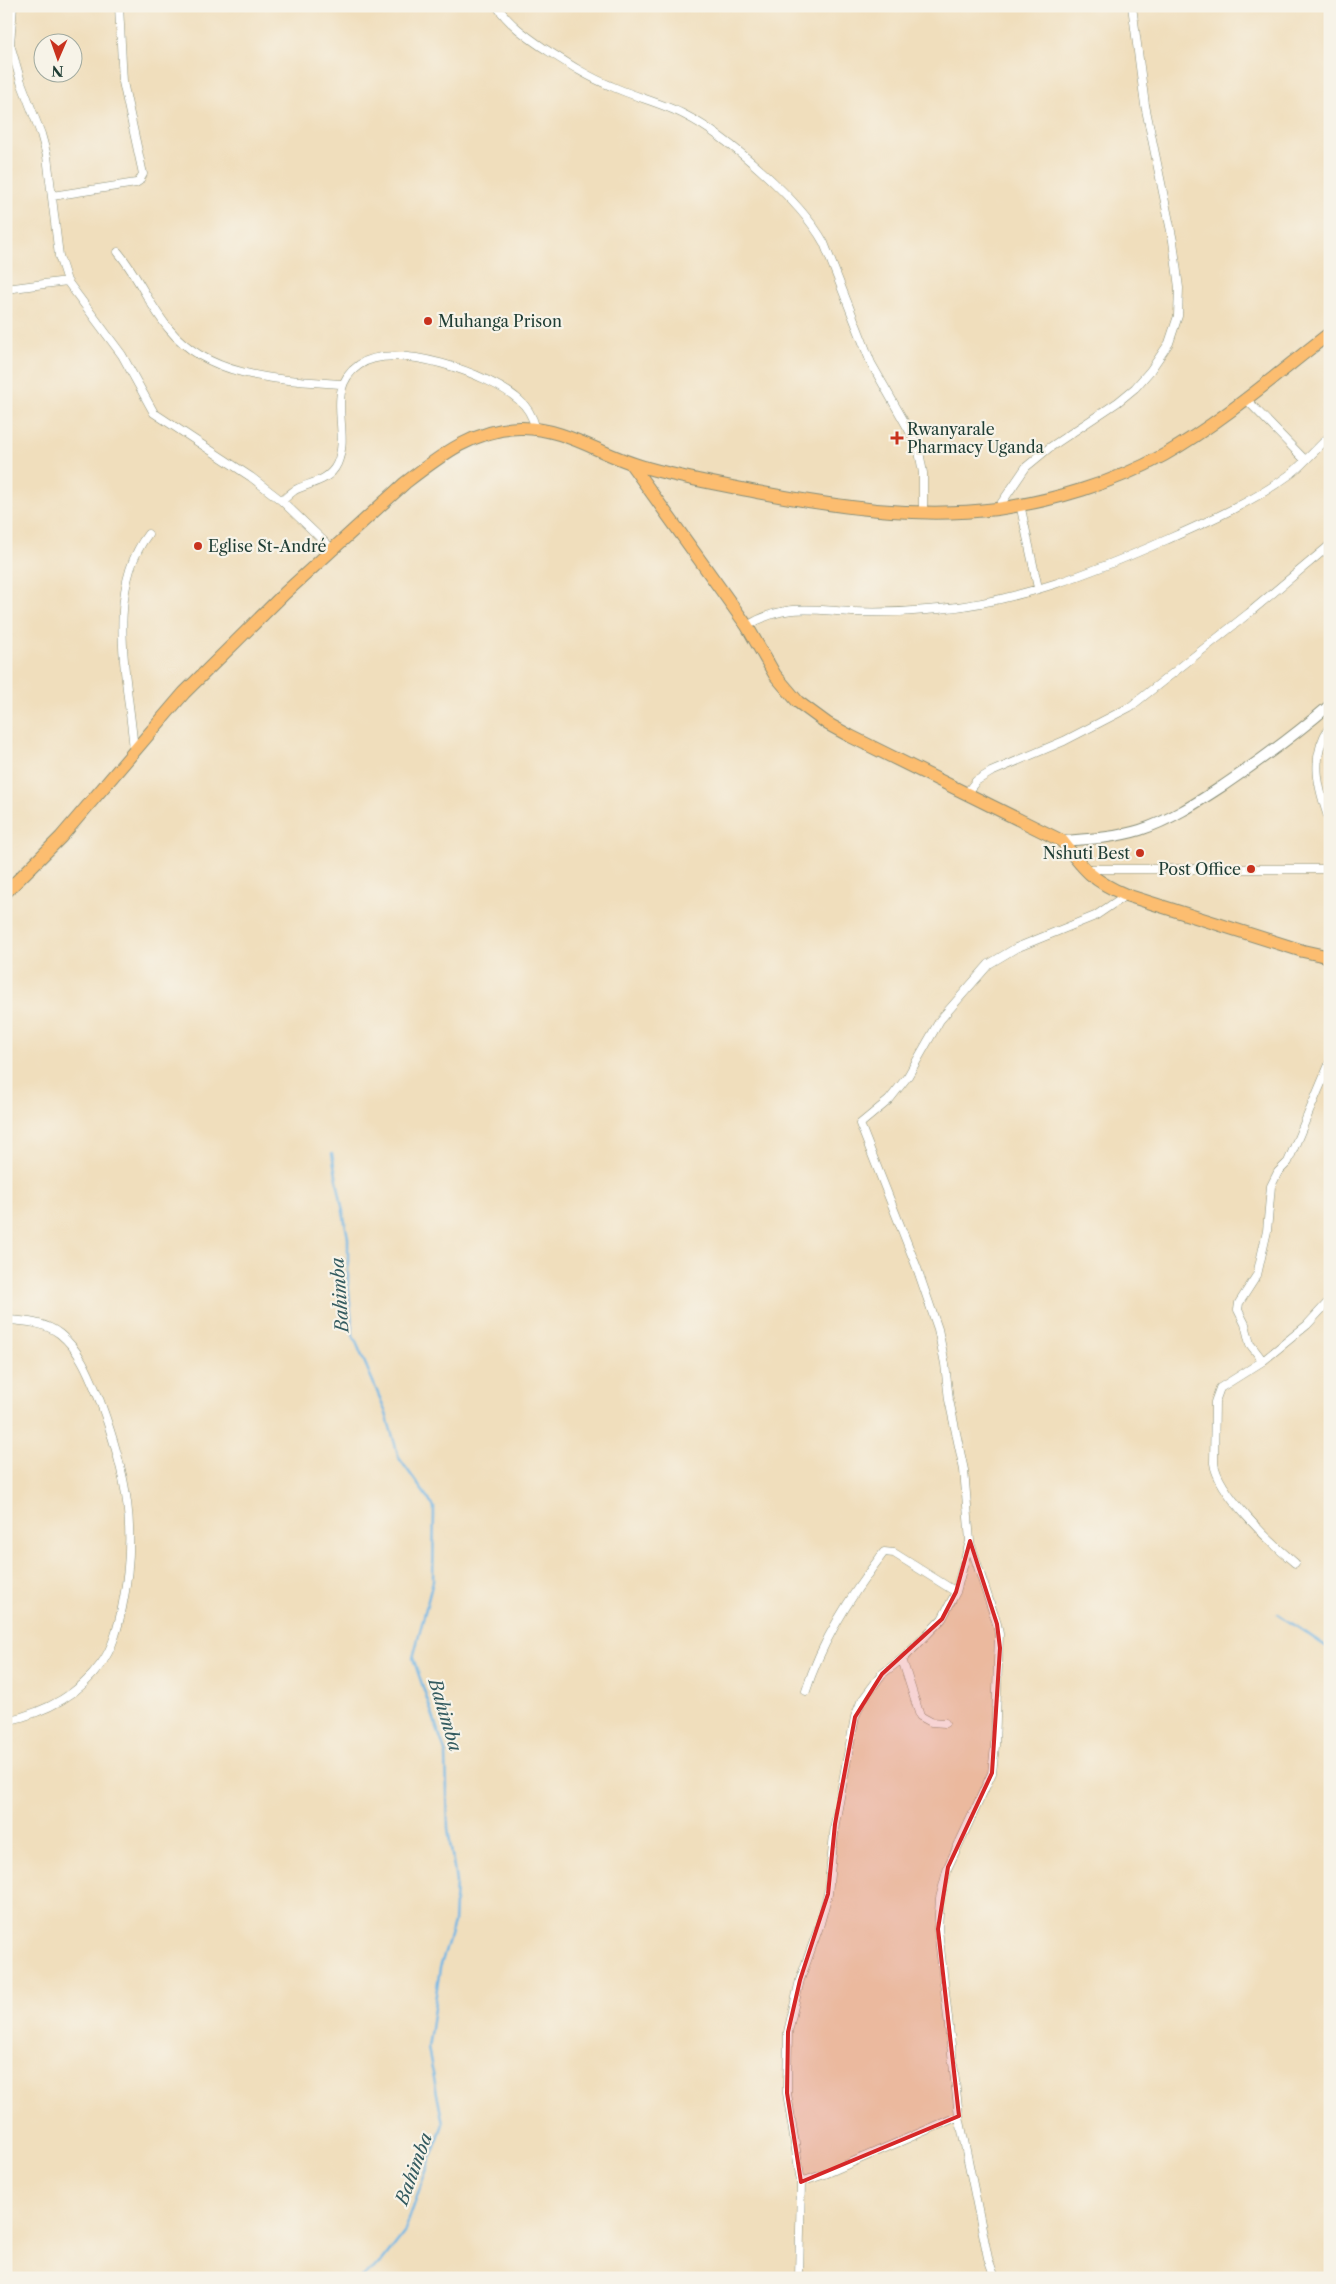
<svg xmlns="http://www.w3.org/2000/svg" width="1336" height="2284" viewBox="0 0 1336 2284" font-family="'Libre Caslon Text',serif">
<rect width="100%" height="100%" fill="#f7f3e8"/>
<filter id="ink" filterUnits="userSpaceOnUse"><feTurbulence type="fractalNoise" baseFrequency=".02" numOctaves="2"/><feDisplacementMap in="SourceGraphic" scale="10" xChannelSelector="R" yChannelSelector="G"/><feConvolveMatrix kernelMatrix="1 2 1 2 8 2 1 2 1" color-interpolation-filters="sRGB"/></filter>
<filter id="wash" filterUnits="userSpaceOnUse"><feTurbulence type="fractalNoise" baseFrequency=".0096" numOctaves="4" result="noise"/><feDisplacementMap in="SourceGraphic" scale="20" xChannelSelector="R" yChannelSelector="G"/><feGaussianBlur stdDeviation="1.12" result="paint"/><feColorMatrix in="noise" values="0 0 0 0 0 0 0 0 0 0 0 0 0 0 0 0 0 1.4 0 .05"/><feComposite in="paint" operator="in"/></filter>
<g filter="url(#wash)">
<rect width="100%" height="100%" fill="#f0debc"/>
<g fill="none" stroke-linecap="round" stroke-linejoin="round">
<path stroke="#6eb5e5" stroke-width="2.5" d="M332 1154 348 1238V1281L353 1335 385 1410 399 1458 434 1507 433 1581 413 1658 446 1754 448 1828 456 1882 454 1923 440 1968 428 2048 443 2124 404 2233 382 2262 361 2278
M1278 1614 1330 1649"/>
</g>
</g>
<g filter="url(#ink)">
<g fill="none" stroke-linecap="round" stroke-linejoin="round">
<defs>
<path id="minor" d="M13 6 10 44 21 82 41 134 47 156 59 256 67 281 122 355 154 413 251 477 282 501 332 549
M497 6C508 23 526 36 542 47 564 61 586 76 611 86 635 97 662 103 685 115 728 137 801 201 824 243L871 363 918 446 923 473V514
M52 196 136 183 139 181 143 174 123 82 119 6
M118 252C138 276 149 305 169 329 210 379 282 380 342 384
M6 289 67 281
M1245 398 1305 460
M282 501C287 497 291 492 297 489 312 482 329 481 337 464 352 431 323 390 359 365 394 340 490 374 519 400 528 407 533 418 536 429
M1020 504 1038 588
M998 508 1026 467 1049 448 1118 402 1135 388 1150 371 1169 343 1178 316 1179 288 1173 241 1145 105 1132 6
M747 626C784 603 812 610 852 612 881 613 910 612 939 609 1017 602 1094 572 1166 540 1209 521 1253 502 1292 473 1305 462 1317 448 1330 436
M1330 726C1309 757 1318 789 1330 822
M134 751C129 683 104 592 148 534
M966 794 976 781 991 772 1064 741 1130 707 1249 613 1330 545
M1084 869H1330
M6 1320C24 1321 45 1322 60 1334 81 1351 90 1377 100 1401 127 1475 138 1530 122 1608 118 1627 113 1648 101 1664 78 1696 43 1713 6 1721
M1263 1361 1307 1325 1330 1300
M970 1543 997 1624 999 1634 995 1746 992 1773 948 1867 940 1898 938 1929 959 2116 988 2258 995 2278
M1295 1563C1273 1545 1217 1492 1214 1463L1215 1402 1220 1388 1263 1361 1250 1344 1245 1324 1238 1310 1239 1303 1257 1275 1267 1231 1271 1186 1278 1172 1288 1162 1330 1062
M902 1659 920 1716 931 1722 945 1723
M806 1691C821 1641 852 1594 884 1552L894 1553 956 1592
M801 2182 825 2174 959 2116
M799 2278 801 2182 787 2093 788 2032 800 1980 819 1927 828 1894 835 1824 855 1717 861 1702 882 1674 906 1656 942 1619 956 1592 970 1541 964 1470 949 1400 945 1364 938 1329 917 1268 860 1124 889 1100 908 1076 940 1020 989 964 1016 948 1095 916 1126 895"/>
<path id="tertiary" d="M1062 841C1089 839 1114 838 1140 830 1171 820 1198 802 1224 785 1261 760 1296 734 1330 705"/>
<path id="trunk" d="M631 464 747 626 775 675 798 702 828 724 850 736 1062 841C1084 869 1091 880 1126 895L1303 951 1330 957
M6 892 61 837 184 693 285 593 405 483C440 456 474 429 520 428 565 427 602 456 644 467 681 478 719 484 757 492 837 507 915 519 997 509 1053 501 1114 483 1164 455 1222 422 1277 374 1330 333"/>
</defs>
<use href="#minor" stroke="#888e78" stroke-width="9"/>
<use href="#tertiary" stroke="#888e78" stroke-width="12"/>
<use href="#trunk" stroke="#888e78" stroke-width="14"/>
<use href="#minor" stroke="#fff" stroke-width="8"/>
<use href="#tertiary" stroke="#fff" stroke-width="10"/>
<use href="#trunk" stroke="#fcbd6f" stroke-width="12"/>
</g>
</g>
<path fill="#d62828" fill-opacity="0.2" stroke="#d62828" stroke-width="4" stroke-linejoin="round" d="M970 1541 997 1624 1000 1648 992 1773 948 1867 938 1929 959 2116 801 2182 787 2093 788 2032 800 1980 828 1894 835 1824 855 1717 882 1674 942 1619 956 1592Z"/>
<g fill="#c8321e" stroke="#f7f3e8" stroke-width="2">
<circle cx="428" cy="321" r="5"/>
<path d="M894.5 430.5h5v5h5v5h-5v5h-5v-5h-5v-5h5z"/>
<circle cx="198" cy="546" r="5"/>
<circle cx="1140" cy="853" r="5"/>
<circle cx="1251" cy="869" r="5"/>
</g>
<g text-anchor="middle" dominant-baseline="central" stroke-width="4.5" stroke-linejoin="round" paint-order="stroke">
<g font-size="16" fill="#1f3d34" stroke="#f7f3e8" text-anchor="start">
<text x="438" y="321">Muhanga Prison</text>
<text x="907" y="429">Rwanyarale<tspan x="907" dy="18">Pharmacy Uganda</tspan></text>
<text x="208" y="546">Eglise St-André</text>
<text x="1130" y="853" text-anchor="end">Nshuti Best</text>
<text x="1241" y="869" text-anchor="end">Post Office</text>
</g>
<g font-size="18" font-style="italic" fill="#335b60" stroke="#f7f3e8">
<text transform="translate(340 1295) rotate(-94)">Bahimba</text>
<text transform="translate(445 1715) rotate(73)">Bahimba</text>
<text transform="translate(414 2169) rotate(-70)">Bahimba</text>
</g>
</g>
<rect width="1336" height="2284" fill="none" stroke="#f7f3e8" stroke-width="25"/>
<g transform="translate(58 58) rotate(182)"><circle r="24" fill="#f7f3e8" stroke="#a1aaa0"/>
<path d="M0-4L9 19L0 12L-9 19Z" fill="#c8321e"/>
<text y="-8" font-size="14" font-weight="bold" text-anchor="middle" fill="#1f3d34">N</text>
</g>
</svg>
